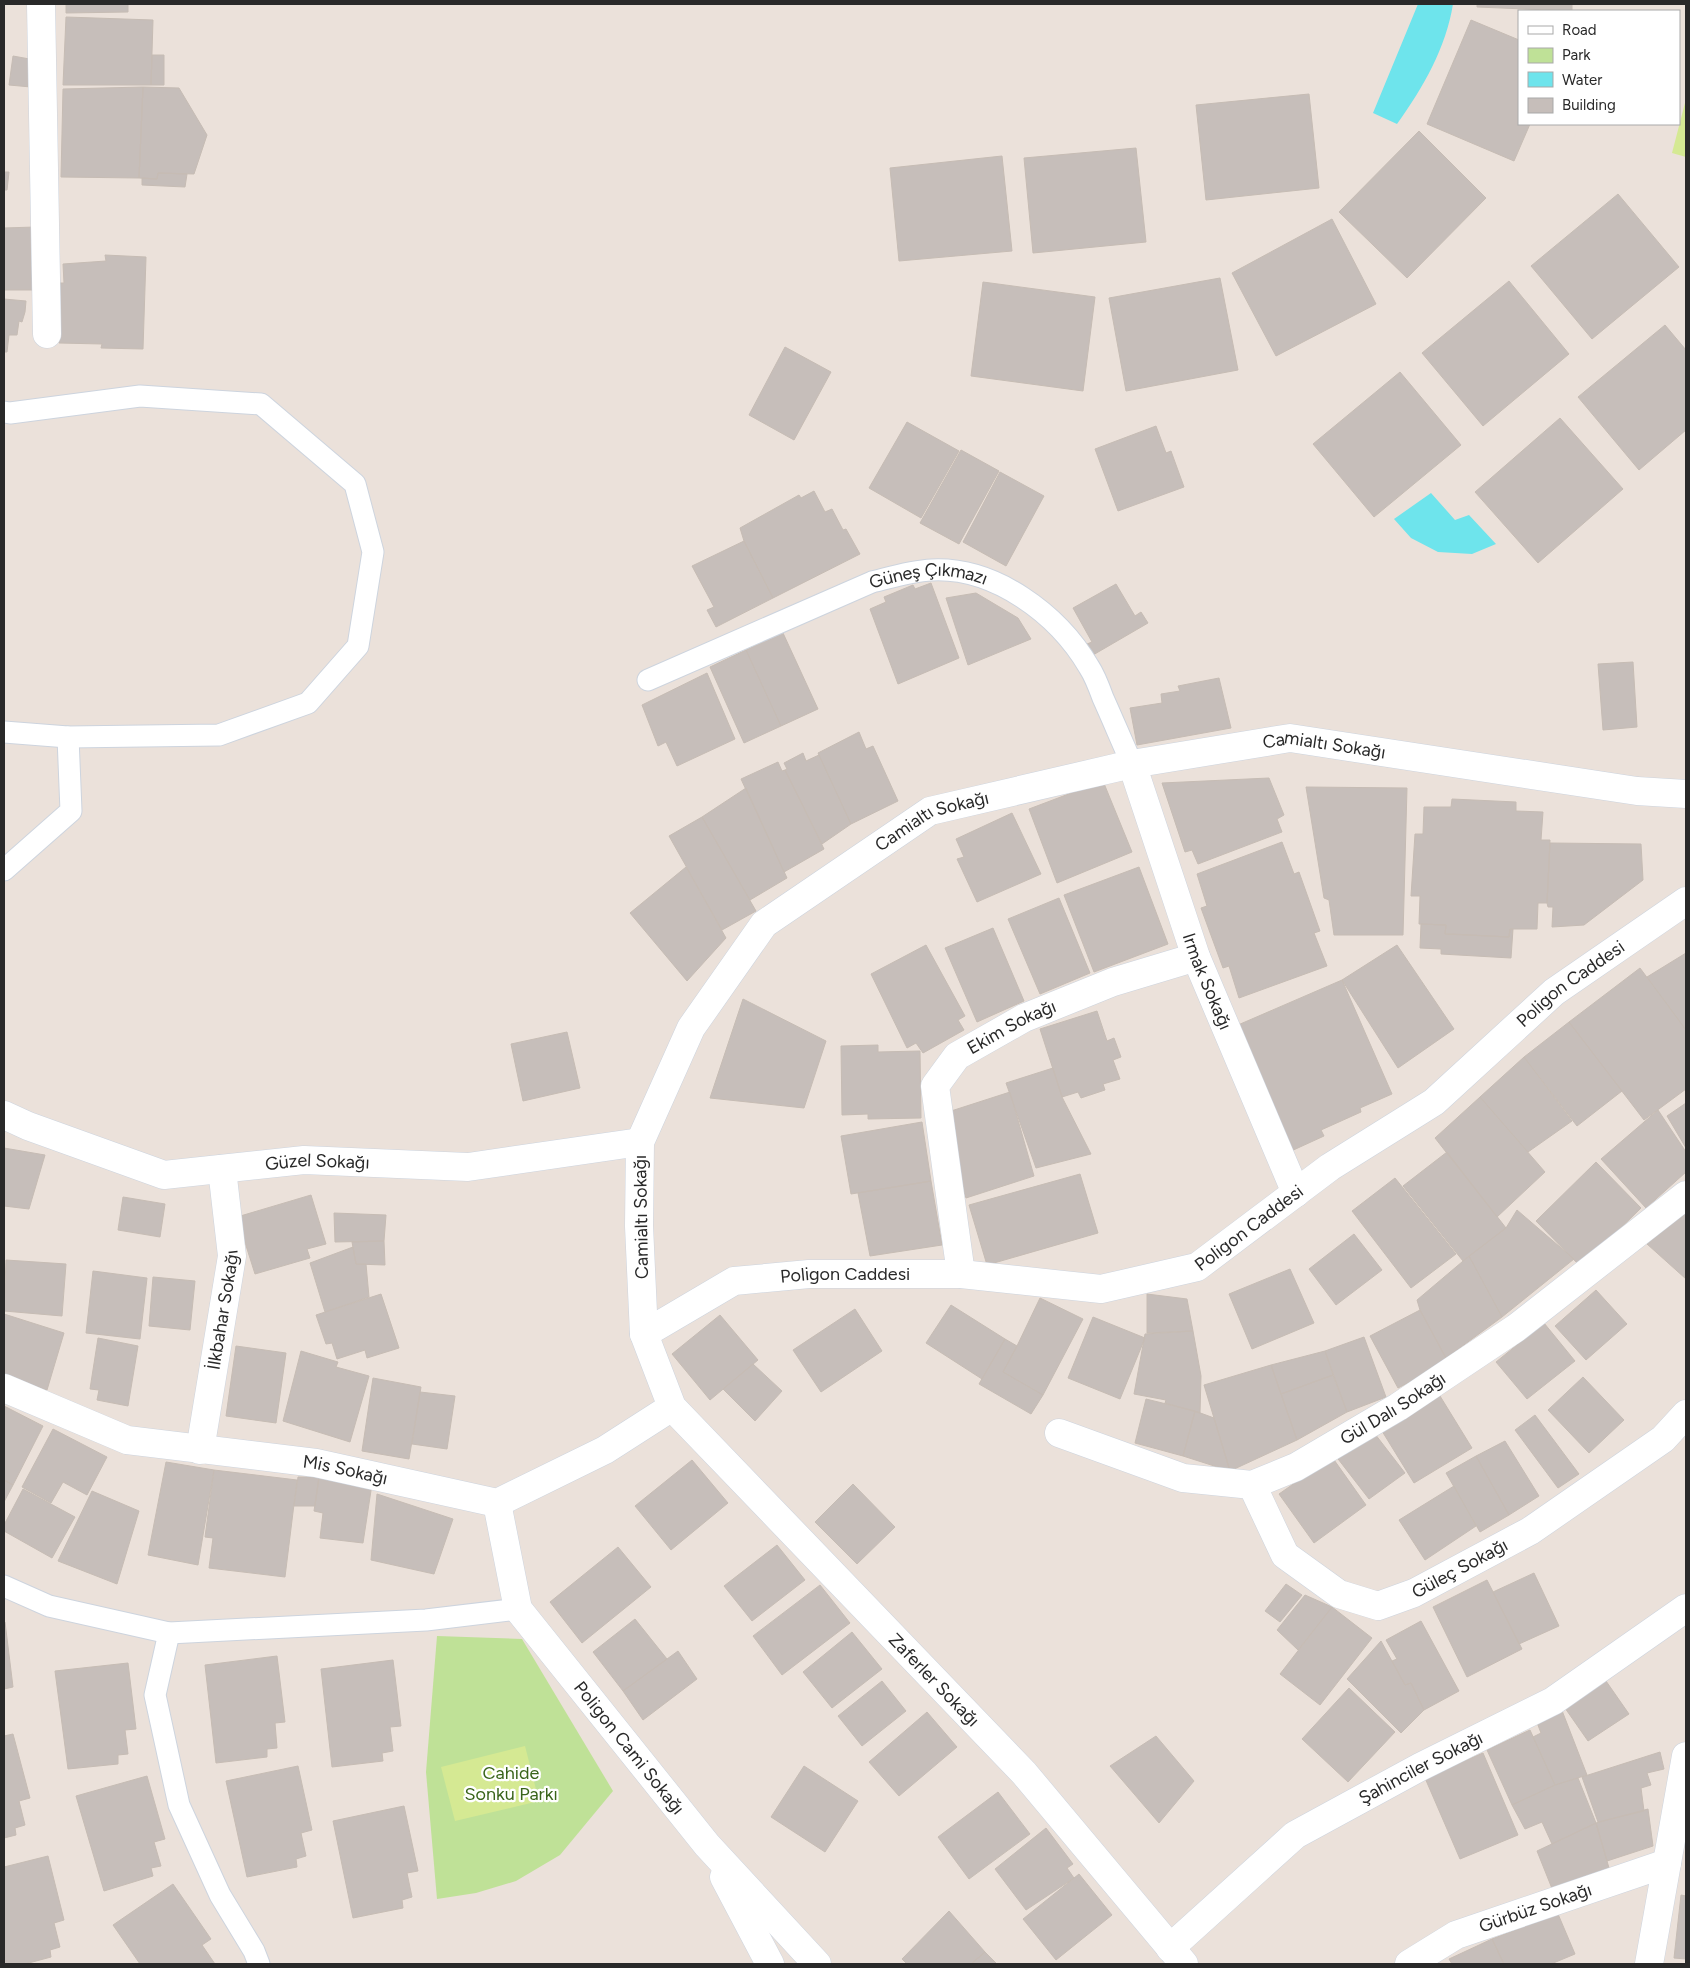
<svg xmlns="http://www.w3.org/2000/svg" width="1690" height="1968" viewBox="0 0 1690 1968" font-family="Figtree,sans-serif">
<rect width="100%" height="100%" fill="#ebe1da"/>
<path fill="#bfe197" d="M437 1636 522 1639 613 1791 560 1855 516 1881 476 1893 437 1899 426 1772Z"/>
<path fill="#d5e993" d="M1686 99V157L1672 153Z
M525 1746 539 1801 455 1821 441 1767Z"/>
<path fill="#6ee4ec" d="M1418 4H1453C1446 48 1423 88 1397 124L1373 113Z
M1431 493 1455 520 1469 515 1496 544 1472 554 1438 552 1411 538 1394 519Z"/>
<path fill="#c6beba" stroke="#c6bcb4" d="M66 4H128V12L66 13Z
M1477 4H1572V11L1477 7Z
M66 17 153 20 151 85H63Z
M1471 20 1519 40V124H1530L1514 161 1427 124Z
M152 55H164V85H151Z
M13 56 35 60 31 87 9 85Z
M143 87 139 178 61 177 63 89Z
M143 87 179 88 207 135 194 174 158 173 157 179 139 178Z
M1309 94 1319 188 1206 200 1196 105Z
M1419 131 1486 198 1407 278 1339 212Z
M1136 148 1146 242 1033 253 1024 158Z
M1002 156 1012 251 899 261 890 168Z
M4 172H9L7 190H4Z
M158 173 187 174 185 187 142 185V178L157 179Z
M1618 194 1679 267 1592 339 1531 266Z
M1332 219 1376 304 1276 356 1232 273Z
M35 227 37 290H4V228Z
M105 255 146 257 143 349 101 348 102 344 59 343 60 283H64L63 264 106 261Z
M1220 278 1238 370 1126 391 1109 298Z
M1509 281 1569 354 1483 426 1422 353Z
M983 282 1095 297 1083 391 971 376Z
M4 299 26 301 25 312 22 322 19 321 17 335H9L7 352H4Z
M1665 325 1686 350V430L1639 470 1578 397Z
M785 347 831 372 794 440 749 415Z
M1400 372 1461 445 1374 517 1313 444Z
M1560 418 1623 489 1538 563 1475 492Z
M907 422 959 451 921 518 869 488Z
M1156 426 1166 453 1171 451 1184 487 1118 511 1095 449Z
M961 450 999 471 959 544 920 523Z
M1000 472 1044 496 1006 566 963 542Z
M814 491 825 512 832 509 843 530 846 529 860 554 773 598 744 541 740 528 799 495 801 498Z
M744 541 773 598 716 627 707 610 714 607 692 566Z
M931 583 959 658 898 684 870 609 886 602 884 597 913 585 915 589Z
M1116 584 1135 616 1141 612 1148 623 1093 655 1087 644 1092 642 1073 608Z
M976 593 1018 618 1031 639 968 665 946 598Z
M783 633 818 709 781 726 746 650Z
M746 650 781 726 744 743 710 667Z
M1633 662 1637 727 1603 730 1598 664Z
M707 673 735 739 677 766 666 742 658 746 642 705Z
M1219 678 1231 728 1137 745 1130 708 1162 703 1161 694 1180 691 1178 686Z
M859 732 866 749 873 746 898 801 851 824 818 753Z
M803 753 806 761 819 755 851 824 822 844 785 770 787 769 784 763Z
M778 762 782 771 785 770 824 849 784 872 741 779Z
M1269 778 1284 815 1277 819 1282 832 1198 864 1192 850 1185 852 1162 783Z
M1103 781 1132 852 1057 883 1029 809Z
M1306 787 1407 788 1403 935H1334L1329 900 1324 898Z
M746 788 787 878 750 900 702 817Z
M1452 799 1516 802V811L1543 812 1541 840H1550L1547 903H1538L1537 929H1510L1509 937 1445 934 1446 925 1419 924 1420 896H1411L1415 834H1423L1424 807H1451Z
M1012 813 1041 874 977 902 957 859 964 857 956 839Z
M702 817 756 911 722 930 669 836Z
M1282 842 1294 874 1299 872 1320 931 1314 933 1327 966 1239 998 1229 966 1223 968 1201 908 1207 906 1197 874Z
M1550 843 1641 844 1643 880 1584 925 1552 927 1553 907H1548L1547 903Z
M686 867 726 938 687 981 630 913Z
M1139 867 1168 944 1094 972 1064 895Z
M1059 898 1090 973 1040 994 1008 919Z
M1421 924 1446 925 1445 934H1452L1509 937 1510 929H1513L1511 958 1441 954V949L1420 948Z
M993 928 1024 1001 977 1022 945 948Z
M926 945 965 1016 958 1020 964 1030 923 1053 916 1043 907 1048 871 974Z
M1397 945 1454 1029 1398 1068 1342 980Z
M1686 953V1030L1647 977Z
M1640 968 1686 1030V1089L1644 1120 1569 1022Z
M1342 980 1392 1094 1360 1108 1361 1112 1321 1130 1324 1136 1289 1152 1238 1025Z
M743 999 826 1041 804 1108 710 1098Z
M1097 1011 1107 1041 1114 1038 1121 1057 1113 1060 1120 1079 1103 1084 1105 1090 1081 1098 1078 1092 1062 1097 1040 1029Z
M1569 1022 1622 1091 1577 1126 1524 1057Z
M567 1032 580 1088 523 1101 511 1044Z
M878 1045V1052L920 1051 921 1118 868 1119V1114L842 1115 841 1046Z
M1524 1057 1572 1121 1528 1152 1480 1097Z
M1053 1068 1062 1097 1091 1154 1036 1168 1006 1083Z
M1010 1092 1034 1176 966 1198 952 1156 948 1112Z
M1480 1097 1545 1172 1497 1217 1435 1138Z
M1686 1103V1148L1667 1116Z
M1658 1110 1686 1152V1172L1646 1208 1601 1159Z
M922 1122 931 1181 851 1194 841 1136Z
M4 1148 45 1155 29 1209 4 1206Z
M1447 1152 1506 1228 1463 1261 1403 1186Z
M1596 1162 1641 1208 1581 1267 1536 1221Z
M1080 1174 1098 1233 987 1265 969 1205Z
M1395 1178 1456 1254 1411 1288 1352 1211Z
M931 1181 942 1245 870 1256 858 1193Z
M311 1195 326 1244 307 1249 310 1258 255 1274 237 1217Z
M123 1197 165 1204 160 1237 118 1230Z
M1517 1210 1574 1259 1502 1317 1469 1256 1506 1228Z
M1686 1212V1279L1647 1244Z
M334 1213 386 1215 384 1241 335 1242Z
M1354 1234 1382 1270 1336 1305 1309 1269Z
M384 1241 385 1265 356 1264 352 1242Z
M353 1247 356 1264H366L369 1297 325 1312 310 1263Z
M1469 1256 1502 1317 1446 1358 1420 1310 1417 1300Z
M6 1260 66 1264 62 1316 4 1311Z
M1290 1269 1314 1323 1252 1349 1229 1294Z
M93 1271 147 1278 140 1339 86 1333Z
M153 1277 195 1281 190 1330 149 1326Z
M1596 1290 1627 1324 1586 1360 1555 1326Z
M381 1294 399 1348 367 1358 365 1350 337 1359 332 1343 326 1344 316 1315Z
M1147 1294 1187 1299 1193 1331 1147 1333Z
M1040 1298 1083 1319 1043 1395 1003 1372 1017 1346Z
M951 1305 1005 1339 982 1379 926 1343Z
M855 1309 882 1351 821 1392 793 1350Z
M1420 1310 1448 1362 1398 1388 1370 1336Z
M4 1314 64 1333 47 1390 4 1377Z
M720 1315 758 1360 710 1400 672 1354Z
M1093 1317 1145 1338 1120 1399 1068 1378Z
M1544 1323 1575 1361 1527 1399 1496 1362Z
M1193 1331 1201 1376 1200 1413 1165 1403 1166 1400 1134 1394 1145 1334Z
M1364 1337 1386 1397 1347 1412 1325 1351Z
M98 1338 138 1346 128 1406 97 1400 99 1390 90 1389Z
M1005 1339 1017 1346 1003 1372 1043 1395 1031 1414 979 1384Z
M236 1346 286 1353 276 1423 226 1416Z
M301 1351 338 1362 336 1367 369 1376 350 1442 283 1421Z
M1325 1351 1333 1375 1281 1394 1271 1365Z
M753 1364 782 1391 755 1421 723 1389Z
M1271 1365 1297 1440 1230 1471 1204 1385Z
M1333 1375 1347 1412 1297 1440 1281 1394Z
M1583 1377 1624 1420 1589 1453 1548 1410Z
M373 1378 421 1387 409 1459 362 1451Z
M420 1392 455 1396 447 1449 412 1444Z
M1440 1396 1472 1448 1414 1483 1382 1431Z
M1146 1399 1195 1411 1183 1456 1135 1443Z
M4 1406 43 1426 13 1485 4 1480Z
M1195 1411 1214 1418 1230 1471 1183 1456Z
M1535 1415 1579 1474 1558 1488 1515 1430Z
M53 1429 107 1457 87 1495 63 1482 51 1503 22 1487Z
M1375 1434 1405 1473 1369 1499 1335 1455Z
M1505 1441 1539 1496 1509 1515 1476 1456Z
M1476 1456 1509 1515 1480 1532 1446 1473Z
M1332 1457 1366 1505 1314 1543 1279 1494Z
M692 1460 728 1503 671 1550 635 1506Z
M166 1462 214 1470 198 1565 148 1555Z
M214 1470 297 1480 285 1577 209 1568 213 1538 205 1537Z
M298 1477H319L315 1506H294Z
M319 1477 372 1484 363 1543 320 1538 323 1513 314 1511Z
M4 1480 13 1485 4 1502Z
M853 1484 895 1527 857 1564 815 1522Z
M1454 1486 1476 1526 1425 1560 1399 1520Z
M23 1489 75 1517 52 1558 4 1531V1525Z
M92 1491 139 1511 117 1584 58 1561Z
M377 1494 453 1519 434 1574 371 1560Z
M777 1545 805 1580 752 1621 724 1586Z
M618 1547 651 1587 582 1643 550 1602Z
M1534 1573 1559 1626 1519 1644 1493 1592Z
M1487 1580 1522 1649 1467 1677 1433 1607Z
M1286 1584 1302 1595 1280 1622 1265 1611Z
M820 1585 850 1623 782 1675 753 1636Z
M1305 1595 1332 1607 1298 1650 1277 1630Z
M1332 1607 1372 1638 1320 1705 1280 1674Z
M635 1619 667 1659 623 1691 593 1652Z
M1421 1621 1459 1691 1424 1710 1411 1683 1405 1685 1392 1661 1397 1659 1386 1640Z
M4 1622H5L13 1687 4 1689Z
M852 1632 882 1669 832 1708 803 1672Z
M1381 1641 1405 1685 1411 1683 1424 1710 1401 1733 1347 1679Z
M678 1651 697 1679 643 1720 623 1691Z
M277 1656 285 1722 275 1723 277 1748 267 1749V1757L216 1763 205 1665Z
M393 1660 401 1726 390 1727 393 1751 382 1753 383 1761 332 1767 321 1669Z
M128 1663 136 1729 125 1730 128 1754 118 1755V1764L68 1769 55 1671Z
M882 1681 906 1711 862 1746 838 1716Z
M1606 1681 1629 1714 1588 1741 1565 1708Z
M1349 1688 1395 1732 1348 1782 1302 1739Z
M1561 1708 1587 1775 1555 1785 1533 1737 1541 1733 1536 1720Z
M927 1712 957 1747 899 1796 869 1762Z
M1530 1730 1555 1785 1512 1805 1487 1750Z
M13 1734 30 1798 19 1801 25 1825 15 1828 16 1835 4 1838V1736Z
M1156 1736 1194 1781 1159 1823 1110 1766Z
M1660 1752 1664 1769 1647 1773 1651 1785 1641 1788 1644 1811 1598 1822 1582 1777Z
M1483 1753 1518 1835 1460 1859 1425 1778Z
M298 1766 312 1830 301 1833 306 1856 296 1859 297 1867 247 1877 226 1781Z
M804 1766 858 1801 825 1852 771 1817Z
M147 1776 165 1839 154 1842 161 1866 151 1868 153 1876 104 1891 76 1796Z
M1578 1778 1596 1823 1552 1844 1542 1822 1525 1829 1512 1805 1555 1785Z
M998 1792 1030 1834 969 1879 938 1837Z
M404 1806 418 1871 407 1873 412 1897 402 1900 403 1908 353 1918 333 1821Z
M1648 1809 1653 1846 1607 1861 1596 1823Z
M1596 1823 1609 1868 1553 1891 1537 1851Z
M1046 1828 1073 1864 1067 1868 1074 1878 1026 1910 995 1869Z
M48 1856 64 1920 54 1923 60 1947 50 1950 51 1957 25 1964H4V1867Z
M1079 1874 1112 1915 1056 1960 1023 1919Z
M173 1884 211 1939 202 1945 215 1964H140L113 1925Z
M1681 1895 1686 1896V1959L1674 1958Z
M949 1911 985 1952 971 1964H907L902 1959Z
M1558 1914 1575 1954 1551 1964H1504L1492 1939Z
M1492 1939 1504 1964H1452L1449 1959Z
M985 1952 997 1964H971Z"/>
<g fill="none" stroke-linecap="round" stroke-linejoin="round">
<defs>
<g id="lane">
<path d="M4 412 10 413 140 396 261 404 355 484 373 552 358 646 308 703 219 735 68 737 4 732"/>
<path id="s1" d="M648 680 872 582C892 577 911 571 932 570 995 567 1058 614 1089 667 1095 676 1099 687 1103 698 1113 720 1122 742 1132 764"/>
<path d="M4 870 71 811 68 737"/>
<path d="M4 1586 49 1606 169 1633 426 1620 518 1609"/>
<path d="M169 1633 155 1695 179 1805 220 1895 254 1951 259 1964"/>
</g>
<g id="street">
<path d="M41 4 47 334"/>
<path id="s2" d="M1132 764 1196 957 1296 1193"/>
<path id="s3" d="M4 1115 28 1126 164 1175 304 1160 468 1167 640 1142"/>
<path id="s4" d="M961 1274 935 1086 957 1056 1024 1018 1113 982 1196 957"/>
<path id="s5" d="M644 1334 734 1281 809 1274H961L1101 1289 1197 1267 1330 1167 1434 1102 1554 992 1686 901"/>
<path id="s6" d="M4 1388 127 1440 316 1463 497 1503 605 1450 672 1407"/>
<path id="s7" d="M1059 1433 1183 1478 1252 1485 1296 1467 1398 1407 1516 1328 1686 1195"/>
<path id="s8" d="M200 1450 232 1256 222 1169"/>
<path id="s9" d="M1252 1485 1285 1555 1339 1594 1378 1606 1414 1593 1530 1531 1663 1439 1686 1414"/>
<path id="s10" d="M497 1503 518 1609 707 1845 817 1964"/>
<path d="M724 1877 770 1964"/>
<path id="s11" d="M1170 1948 1295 1835 1420 1767 1553 1701 1686 1608"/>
<path id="s12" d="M1184 1964 1024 1773 672 1407 644 1334 639 1226 640 1142 691 1028 764 924 930 811 1132 764 1290 738 1637 791 1686 794"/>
<path id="s13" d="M1409 1964 1456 1935 1667 1863"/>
<path d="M1649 1964 1686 1756"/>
</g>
</defs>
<use href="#lane" stroke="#cdd4de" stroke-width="23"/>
<use href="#street" stroke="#cdd4de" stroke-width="29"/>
<use href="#lane" stroke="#fff" stroke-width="21"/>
<use href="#street" stroke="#fff" stroke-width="28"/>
</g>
<g text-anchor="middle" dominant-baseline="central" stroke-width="4.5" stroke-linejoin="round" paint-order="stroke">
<g font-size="18" fill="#292929" stroke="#fff">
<text stroke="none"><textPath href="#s1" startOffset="302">Güneş Çıkmazı</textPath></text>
<text stroke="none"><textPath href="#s12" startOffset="1882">Camialtı Sokağı</textPath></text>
<text stroke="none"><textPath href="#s12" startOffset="1478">Camialtı Sokağı</textPath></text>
<text stroke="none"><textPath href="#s2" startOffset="230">Irmak Sokağı</textPath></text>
<text stroke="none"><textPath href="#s5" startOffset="1041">Poligon Caddesi</textPath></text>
<text stroke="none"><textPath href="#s4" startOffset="289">Ekim Sokağı</textPath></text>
<text stroke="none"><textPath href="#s3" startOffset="325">Güzel Sokağı</textPath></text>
<text transform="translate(641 1217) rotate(-91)">Camialtı Sokağı</text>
<text stroke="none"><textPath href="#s5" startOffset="636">Poligon Caddesi</textPath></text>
<text stroke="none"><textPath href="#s5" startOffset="216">Poligon Caddesi</textPath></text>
<text stroke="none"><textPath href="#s8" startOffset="142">İlkbahar Sokağı</textPath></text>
<text stroke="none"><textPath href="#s7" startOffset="362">Gül Dalı Sokağı</textPath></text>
<text stroke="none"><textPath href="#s6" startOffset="354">Mis Sokağı</textPath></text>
<text stroke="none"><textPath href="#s9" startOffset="275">Güleç Sokağı</textPath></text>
<text transform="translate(934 1680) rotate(46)">Zaferler Sokağı</text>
<text stroke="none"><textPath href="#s10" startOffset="286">Poligon Cami Sokağı</textPath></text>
<text stroke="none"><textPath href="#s11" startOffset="311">Şahinciler Sokağı</textPath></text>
<text stroke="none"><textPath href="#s13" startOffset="139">Gürbüz Sokağı</textPath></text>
</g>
<g font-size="18" fill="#39641a" stroke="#fff">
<text x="511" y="1773">Cahide<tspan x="511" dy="21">Sonku Parkı</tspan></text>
</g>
</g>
<rect width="1690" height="1968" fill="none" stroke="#292929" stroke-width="10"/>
<rect x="1518" y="10" width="162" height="115" fill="#ffffff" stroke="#a9a9a9"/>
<rect x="1528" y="26" width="25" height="8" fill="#ffffff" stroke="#a9a9a9"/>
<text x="1562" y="35" font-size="15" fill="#292929">Road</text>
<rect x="1528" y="48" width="25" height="15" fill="#bfe197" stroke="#a9a9a9"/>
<text x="1562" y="60" font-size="15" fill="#292929">Park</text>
<rect x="1528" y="72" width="25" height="15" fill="#6ee4ec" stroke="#a9a9a9"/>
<text x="1562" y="85" font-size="15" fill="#292929">Water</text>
<rect x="1528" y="98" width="25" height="15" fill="#c6beba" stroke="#a9a9a9"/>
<text x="1562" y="110" font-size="15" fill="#292929">Building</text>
</svg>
